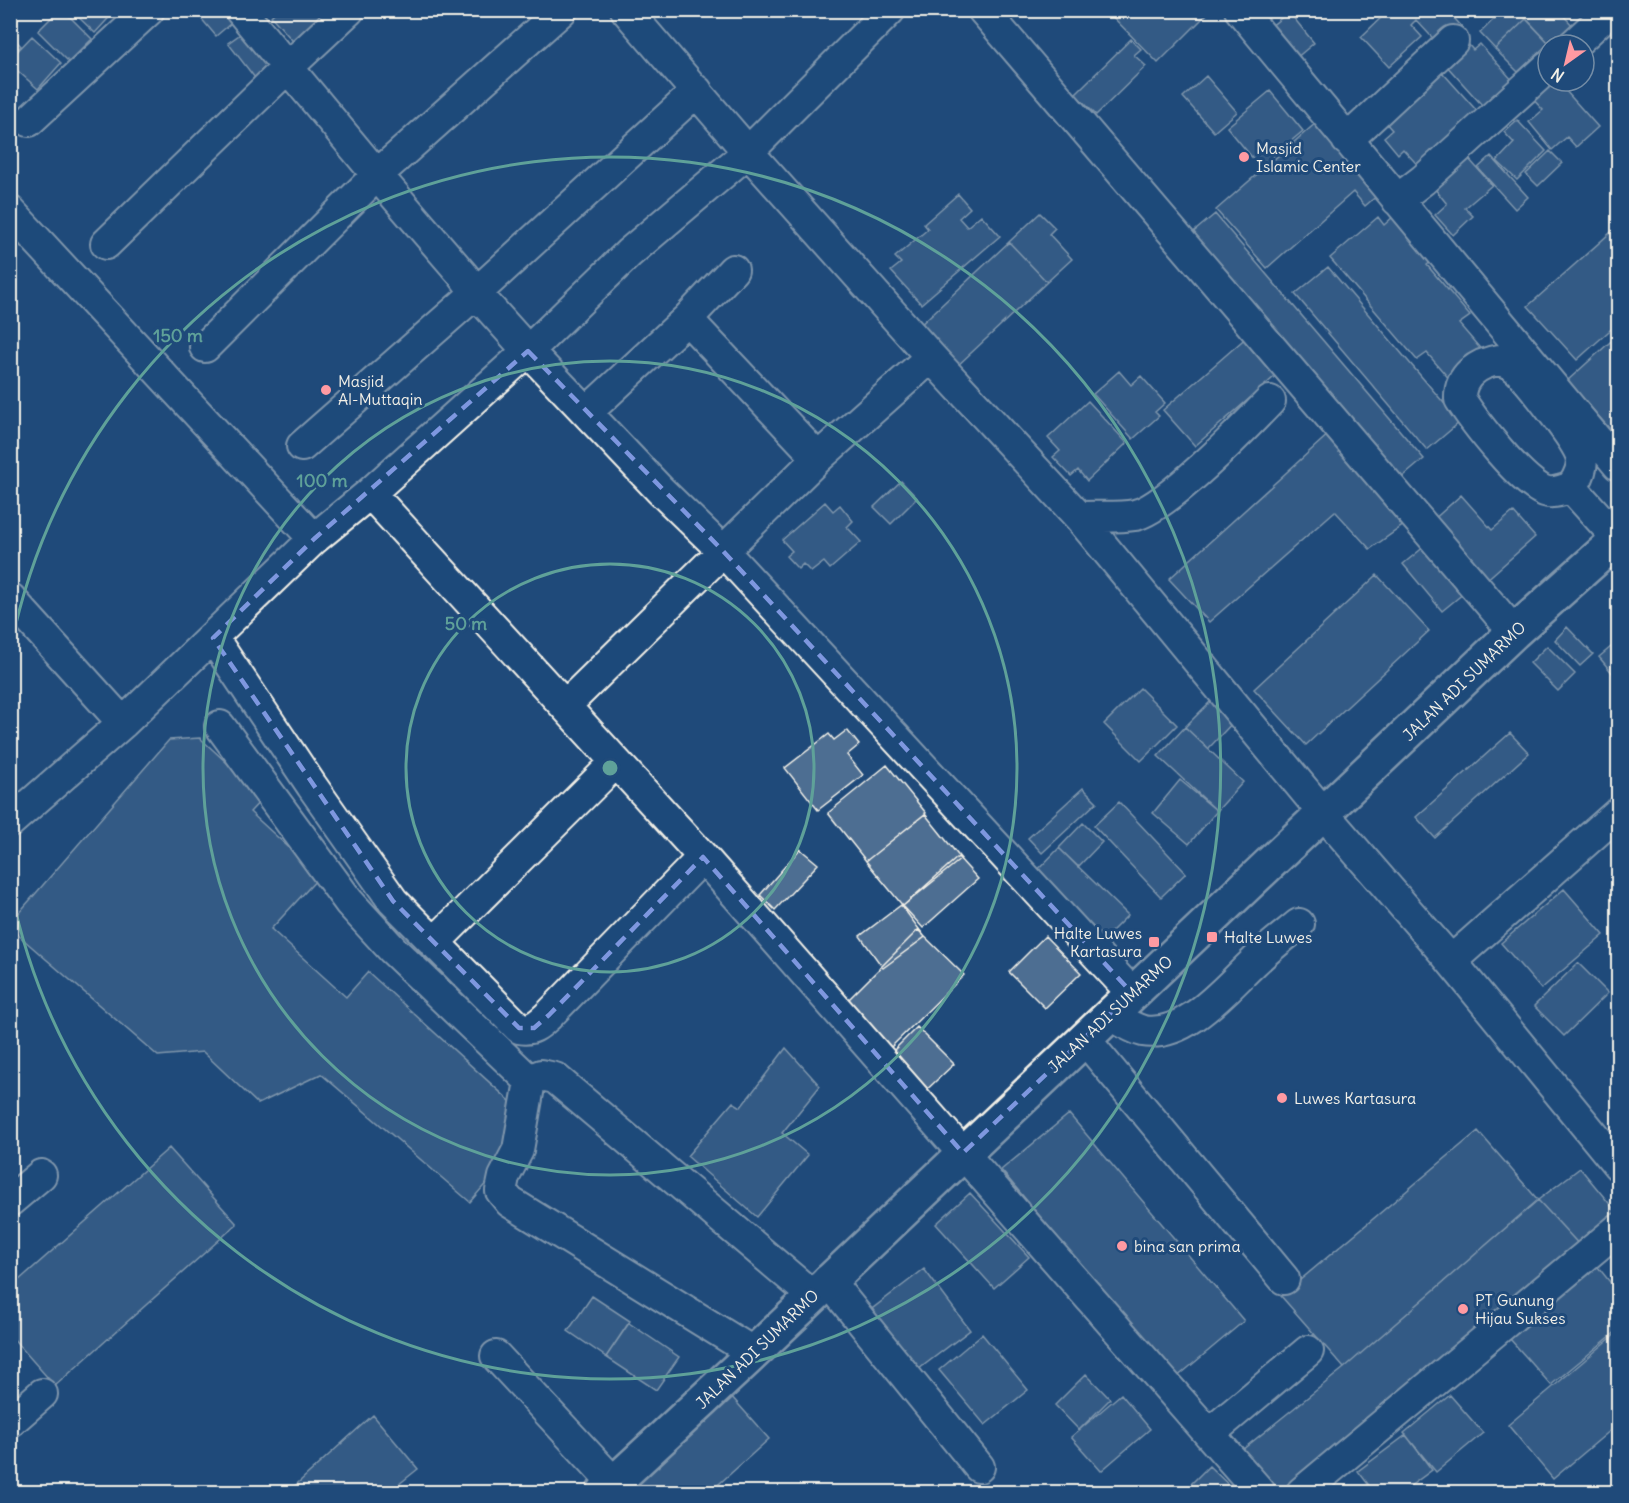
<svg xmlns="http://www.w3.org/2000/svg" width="1629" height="1503" viewBox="0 0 1629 1503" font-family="Delius,sans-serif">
<rect width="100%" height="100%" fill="#1f4a7a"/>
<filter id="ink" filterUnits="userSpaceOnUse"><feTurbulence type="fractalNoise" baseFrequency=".0167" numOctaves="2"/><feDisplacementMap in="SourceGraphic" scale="12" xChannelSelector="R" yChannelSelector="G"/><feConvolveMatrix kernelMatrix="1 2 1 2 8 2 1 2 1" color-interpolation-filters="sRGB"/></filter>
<g filter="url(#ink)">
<path fill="#4d6e92" stroke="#f4f1e8" stroke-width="1.5" d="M59 10H63L92 39 69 62 38 31Z
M71 10H116L95 33Z
M194 10H229L236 19 216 36Z
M277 10H316L326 23 298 47 271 16Z
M1106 10H1211L1158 63Z
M1389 10H1447L1463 28 1442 48 1416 20 1411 25 1422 37 1389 67 1361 37Z
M1503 10H1518L1526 19 1495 49 1480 33Z
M1518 10H1558L1576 29 1560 45H1551Z
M1289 12 1314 43 1295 59 1270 27Z
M1526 19 1549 43 1518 72 1495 49Z
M249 28 275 63 255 78 228 43Z
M10 34 21 46 10 55Z
M32 36 61 63 38 89 10 64V59Z
M1131 39 1141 49 1134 55 1146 66 1096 115 1075 94Z
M1468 44 1473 50 1480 44 1514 82 1491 115 1445 64Z
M1442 72 1485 120 1425 173 1403 149 1398 154 1384 137 1392 130 1385 122Z
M1206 76 1237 112 1214 132 1183 97Z
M1548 81H1557L1598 127 1576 147 1567 137 1552 150 1529 122 1543 110 1530 96Z
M1270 91 1303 131 1260 167 1227 127Z
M1517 120 1546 151 1517 180 1497 161 1514 143 1504 132Z
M1317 122 1379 194 1365 206 1353 192 1267 268 1216 210Z
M1550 151 1562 163 1538 186 1526 174Z
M1491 156 1528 197 1515 209 1478 168Z
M1469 159 1492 185 1465 208 1473 216 1453 235 1435 215 1447 204 1435 189Z
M958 194 970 208 959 218 967 227 981 215 1000 236 921 304 891 271 901 263 895 257 928 229 924 224Z
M1040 213 1055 228 1049 234 1072 259 1047 282 1009 242Z
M1215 214 1424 459 1399 480 1190 235Z
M1394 216 1432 261 1427 265 1470 316 1459 324 1484 353 1451 381 1427 353 1417 360 1330 258 1378 217 1384 225Z
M1618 226V323L1577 360 1528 306Z
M1009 242 1047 282 955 368 917 328Z
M1328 267 1460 422 1427 450 1295 294Z
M1249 335 1281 371 1195 446 1163 410Z
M1618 335V438L1567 381Z
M1119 371 1131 385 1141 376 1165 403 1155 412 1159 416 1133 439 1093 394Z
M1088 401 1127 443 1087 481 1078 470 1071 476 1053 457 1060 451 1048 438Z
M1332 431 1408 522 1370 549 1335 511 1209 622 1169 579Z
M901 481 917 498 891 524 874 507Z
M1461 495 1492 530 1513 512 1535 537 1484 582 1431 522Z
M825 502 833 511 840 505 853 521 847 527 861 542 830 569 824 562 811 572 803 564 798 569 786 556 792 551 782 540Z
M1425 546 1464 593 1442 611 1403 564Z
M1377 575 1429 631 1306 745 1254 689Z
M1567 627 1593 654 1580 666 1555 640Z
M1618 641V680L1599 657Z
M1547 646 1575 674 1558 691 1530 663Z
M1140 688 1177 725 1141 761 1104 724Z
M1213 699 1235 720 1208 749 1185 727Z
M1185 727 1243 782 1217 811 1158 756Z
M847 730 859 745 847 755 863 775 818 810 785 768 829 734 834 740Z
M1510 733 1529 753 1435 838 1416 817Z
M200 738 264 797 250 812 320 876 271 929 346 997 368 972 521 1111 518 1146 470 1202 321 1074 258 1104 203 1052 158 1056 10 928V923L169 740Z
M887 765 926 813 866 861 828 813Z
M1180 780 1217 811 1189 844 1153 813Z
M1083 788 1097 802 1042 853 1028 838Z
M1119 802 1186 873 1161 897 1094 826Z
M925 814 961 859 903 906 866 861Z
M1083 823 1102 842 1078 867 1059 848Z
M1059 848 1128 915 1100 943 1031 877Z
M800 849 818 864 775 910 760 895Z
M958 857 978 879 923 928 903 906Z
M1564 889 1604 935 1541 989 1501 943Z
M901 905 925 937 883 968 860 936Z
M918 930 964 975 888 1050 843 1005Z
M1045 936 1081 973 1045 1008 1009 972Z
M1578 963 1608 993 1564 1036 1534 1006Z
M917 1027 954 1064 921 1095 885 1059Z
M786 1048 820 1086 782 1133 808 1155 757 1217 687 1156 733 1102 741 1107Z
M1069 1114 1244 1321 1176 1378 1001 1170Z
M1478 1131 1538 1200 1344 1368 1281 1296Z
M169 1148 237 1224 55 1386 10 1335V1288Z
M1580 1168 1618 1214V1221L1584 1250 1538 1200Z
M970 1193 1029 1257 994 1288 936 1224Z
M1538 1200 1584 1250 1292 1492H1269L1237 1454 1344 1368Z
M1590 1257 1618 1292V1330L1551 1385 1502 1330Z
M924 1269 970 1330 911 1375 864 1315Z
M592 1296 630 1321 606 1357 568 1331Z
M629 1323 679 1357 656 1390 606 1357Z
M1618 1332V1424L1553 1479 1508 1425Z
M982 1334 1028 1390 985 1425 939 1370Z
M1086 1374 1110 1399 1079 1430 1055 1405Z
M1121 1394 1150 1429 1101 1471 1071 1437Z
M1450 1395 1483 1433 1436 1472 1404 1433Z
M731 1396 769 1439 710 1492H624Z
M373 1415 418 1469 389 1492H288Z
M1406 1435 1432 1470 1402 1492H1374L1358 1471Z
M1209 1466 1236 1492H1183Z"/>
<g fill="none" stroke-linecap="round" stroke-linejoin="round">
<defs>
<path id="minor" d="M240 10 377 175 463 275 476 293 528 351 660 490 723 551 1132 993
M626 10 748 152 931 357 1079 517 1324 814 1446 955 1618 1165
M983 10 1514 632
M1240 10 1618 465
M1573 45 1611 10
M29 121 149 10
M1347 140 1453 41
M1397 200 1423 180 1548 67
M10 211 314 539
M106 244 287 68 349 10
M687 319 818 458
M205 347 377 175 562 10
M1499 360C1503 362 1508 362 1512 365 1525 373 1574 438 1580 453 1585 464 1578 480 1571 487 1564 490 1556 493 1548 492 1526 489 1473 420 1460 399 1459 376 1478 363 1499 360Z
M587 412 687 319 733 270
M302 446 476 293 697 91
M1571 487 1618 539
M370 493 703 857 1260 1492
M1079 517C1097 516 1117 518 1135 515 1165 509 1246 426 1270 401
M10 598 123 723
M213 638 312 786 393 901 519 1028C533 1031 539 1024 549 1015L703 857
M566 705 818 458 931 357
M220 726 349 902 393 950 530 1081 541 1075 555 1078 813 1296
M10 822 123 723 314 539 370 493 528 351 629 253 748 152 890 10
M434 943 615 763
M1451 961 1618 813
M1110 1014C1120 1020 1131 1028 1143 1031 1185 1039 1226 988 1253 963 1267 949 1283 937 1299 924
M1084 1038 1284 1279
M530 1081 518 1150 504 1177 501 1191 510 1202 754 1353
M10 1201 41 1175
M828 1280 979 1467
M496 1356 614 1483
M10 1422 42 1394
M1209 1434 1308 1351
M1302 1492 1618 1229"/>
<path id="major" d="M604 1492 743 1363 1514 632 1618 539"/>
</defs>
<use href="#minor" stroke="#f4f1e8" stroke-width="34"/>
<use href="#major" stroke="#f4f1e8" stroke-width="38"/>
<use href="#minor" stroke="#1f4a7a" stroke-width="30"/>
<use href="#major" stroke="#1f4a7a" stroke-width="33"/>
</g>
</g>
<path d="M0 0H1629V1503H0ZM528 351 723 551 1132 993 963 1153 703 857 549 1015 534 1028H519L393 901 213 638 314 539Z" fill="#1f4a7a" fill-opacity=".55" fill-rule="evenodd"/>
<path fill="none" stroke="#7e97df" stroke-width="4.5" stroke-dasharray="12 8" stroke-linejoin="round" d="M528 351 723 551 1132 993 963 1153 703 857 549 1015 534 1028H519L393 901 213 638 314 539Z"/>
<g fill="none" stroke="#5fa199" stroke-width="3">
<circle cx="610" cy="768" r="204"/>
<circle cx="610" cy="768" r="407"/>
<path d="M11 646A611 611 0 1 1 11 890"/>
</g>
<g fill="#ff9aa2" stroke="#1f4a7a" stroke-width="2">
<circle cx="1244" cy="157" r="6"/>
<circle cx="326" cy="390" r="6"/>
<rect x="1206" y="931" width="12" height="12" rx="3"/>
<rect x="1148" y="936" width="12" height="12" rx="3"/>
<circle cx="1282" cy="1098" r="6"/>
<circle cx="1122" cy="1246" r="6"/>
<circle cx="1463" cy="1309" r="6"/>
</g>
<g text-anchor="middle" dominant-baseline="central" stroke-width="6" stroke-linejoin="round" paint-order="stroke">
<g font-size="16" fill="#f4f1e8" stroke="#1f4a7a" text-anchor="start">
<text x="1256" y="148">Masjid<tspan x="1256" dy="18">Islamic Center</tspan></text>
<text x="338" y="381">Masjid<tspan x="338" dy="18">Al-Muttaqin</tspan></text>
<text x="1142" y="933" text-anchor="end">Halte Luwes<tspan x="1142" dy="18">Kartasura</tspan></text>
<text x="1224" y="937">Halte Luwes</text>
<text x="1294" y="1098">Luwes Kartasura</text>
<text x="1134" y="1246">bina san prima</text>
<text x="1475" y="1300">PT Gunung<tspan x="1475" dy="18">Hijau Sukses</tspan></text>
</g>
<g font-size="16" fill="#f4f1e8" stroke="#1f4a7a">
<text transform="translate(1464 681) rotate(-44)">JALAN ADI SUMARMO</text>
<text transform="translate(1110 1014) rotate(-43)">JALAN ADI SUMARMO</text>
<text transform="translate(757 1349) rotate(-44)">JALAN ADI SUMARMO</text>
</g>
</g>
<circle cx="610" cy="768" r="9" fill="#5fa199" stroke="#1f4a7a" stroke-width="3"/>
<g font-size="18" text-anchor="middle" font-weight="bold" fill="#5fa199" stroke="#1f4a7a" stroke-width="6" stroke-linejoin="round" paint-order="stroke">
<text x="178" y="342">150 m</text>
<text x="322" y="487">100 m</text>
<text x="466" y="630">50 m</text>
</g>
<rect width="1629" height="1503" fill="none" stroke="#1f4a7a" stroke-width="36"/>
<rect x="18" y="18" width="1593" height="1467" fill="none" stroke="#f4f1e8" stroke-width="2" filter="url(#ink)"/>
<g transform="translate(1566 63) rotate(214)"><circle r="28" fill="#1f4a7a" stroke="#748da6" stroke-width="1.5"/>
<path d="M0-4.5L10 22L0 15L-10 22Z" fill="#ff9aa2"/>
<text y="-9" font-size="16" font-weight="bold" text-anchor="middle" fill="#f4f1e8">N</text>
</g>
</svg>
